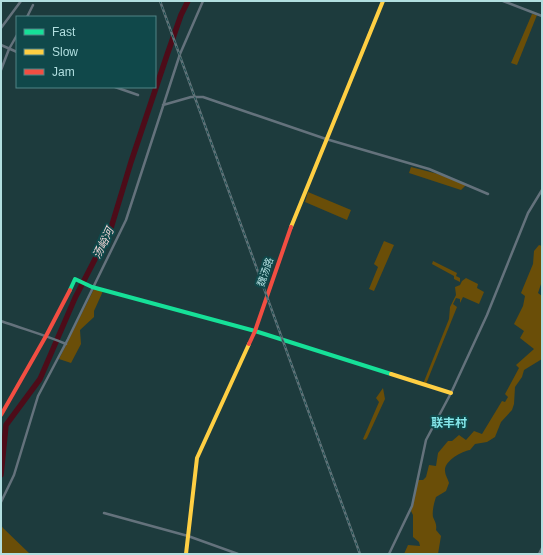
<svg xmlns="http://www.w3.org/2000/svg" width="543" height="555" viewBox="0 0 543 555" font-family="Helvetica,'Noto Sans SC',sans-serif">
<rect width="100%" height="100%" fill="#1d3b3d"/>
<path fill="#6a4e08" d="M532 14 537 15 517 65 511 63Z
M411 167 438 174 466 185 461 190 409 173Z
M308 192 351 210 347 220 305 202Z
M384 241 394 245 374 291 369 289 378 267 374 264Z
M539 245 542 246V281L538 293 542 296V359L524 370 522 377 515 387 514 404 512 410 501 422 495 437 487 442 475 444 470 450C462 451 444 461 445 471 445 475 448 479 449 483L446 491 436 497C434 503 432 511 433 517 435 522 437 524 436 530L441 536 438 554H404L408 545 420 546 419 542 413 537V515L411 511 418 480H423L426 477 429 465 436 466 438 453 448 441H452L459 435 466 440 474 431 482 434 502 401 505 402 508 397 505 394 519 368 516 365 534 349 520 338 524 331 514 324 523 306 525 296 521 293 533 264 534 251Z
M433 261 457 273 456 276 460 278V282L454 279V276L432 264Z
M466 278 478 284 477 288 484 292 479 304 463 297 460 303V299L456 298 453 304 457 307 426 384H423L449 319 450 307 456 295 455 287 460 285 462 281Z
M94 289 103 291 94 311V317L80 330 81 344 71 363 59 359Z
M383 388 385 399 367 438 365 440 363 439 379 402 376 398Z
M1 525 3 528 30 554H1Z"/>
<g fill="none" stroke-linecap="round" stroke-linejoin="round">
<path stroke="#4d0c19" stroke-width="5.5" d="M1 475 6 425 40 379 75 298 111 228 131 162 167 55 181 15 188 1"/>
<path stroke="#64727c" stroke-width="2.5" d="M503 1 542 16
M27 17 33 5
M1 28 21 1
M1 45 17 52
M1 70 9 49 17 35
M115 87 138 95
M163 105 191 97H203L326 139 429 169 488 194
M1 321C23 329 45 335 66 344
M1 502 14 475 38 396 68 339 126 220 180 54 203 1
M104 513 188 536 238 554
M389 554 412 506 426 440 451 393 487 315 528 213 542 190
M539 554 542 548"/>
<path stroke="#16e098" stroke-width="4" d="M70 290 75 279 92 287 255 331 391 374"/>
<path stroke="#ffcf43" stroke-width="4" d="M291 227 383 1
M391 374 451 393
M186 554 197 458 249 344"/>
<path stroke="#f24e42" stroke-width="4" d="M249 344 255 331 291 227
M1 415 46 336 70 290"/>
<defs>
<path id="rail" d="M160 1 360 554"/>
</defs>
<use href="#rail" stroke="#5f7278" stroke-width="2.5"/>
<use href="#rail" stroke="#10484a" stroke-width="1" stroke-dasharray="3" stroke-linecap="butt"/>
</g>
<g text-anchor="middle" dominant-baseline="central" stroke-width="4" stroke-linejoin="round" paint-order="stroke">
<g font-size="10" fill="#b2dfe0" stroke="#10484a">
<text transform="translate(265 272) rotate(-71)">魏汤路</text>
</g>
<g font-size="11" font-style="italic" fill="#f5d8d8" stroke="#10484a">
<text transform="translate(103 243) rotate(-64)">汤峪河</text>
</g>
<g font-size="12" font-weight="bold" fill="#84e7ea" stroke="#10484a">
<text x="449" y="423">联丰村</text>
</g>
</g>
<rect width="543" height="555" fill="none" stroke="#b2dfe0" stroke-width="4"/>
<rect x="16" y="16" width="140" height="72" fill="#10484a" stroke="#518486"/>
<rect x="24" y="29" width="20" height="6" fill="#16e098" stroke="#518486"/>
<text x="52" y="36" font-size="12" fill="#b2dfe0">Fast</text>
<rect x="24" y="49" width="20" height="6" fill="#ffcf43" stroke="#518486"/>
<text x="52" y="56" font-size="12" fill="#b2dfe0">Slow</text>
<rect x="24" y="69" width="20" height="6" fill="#f24e42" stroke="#518486"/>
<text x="52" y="76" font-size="12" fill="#b2dfe0">Jam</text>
</svg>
